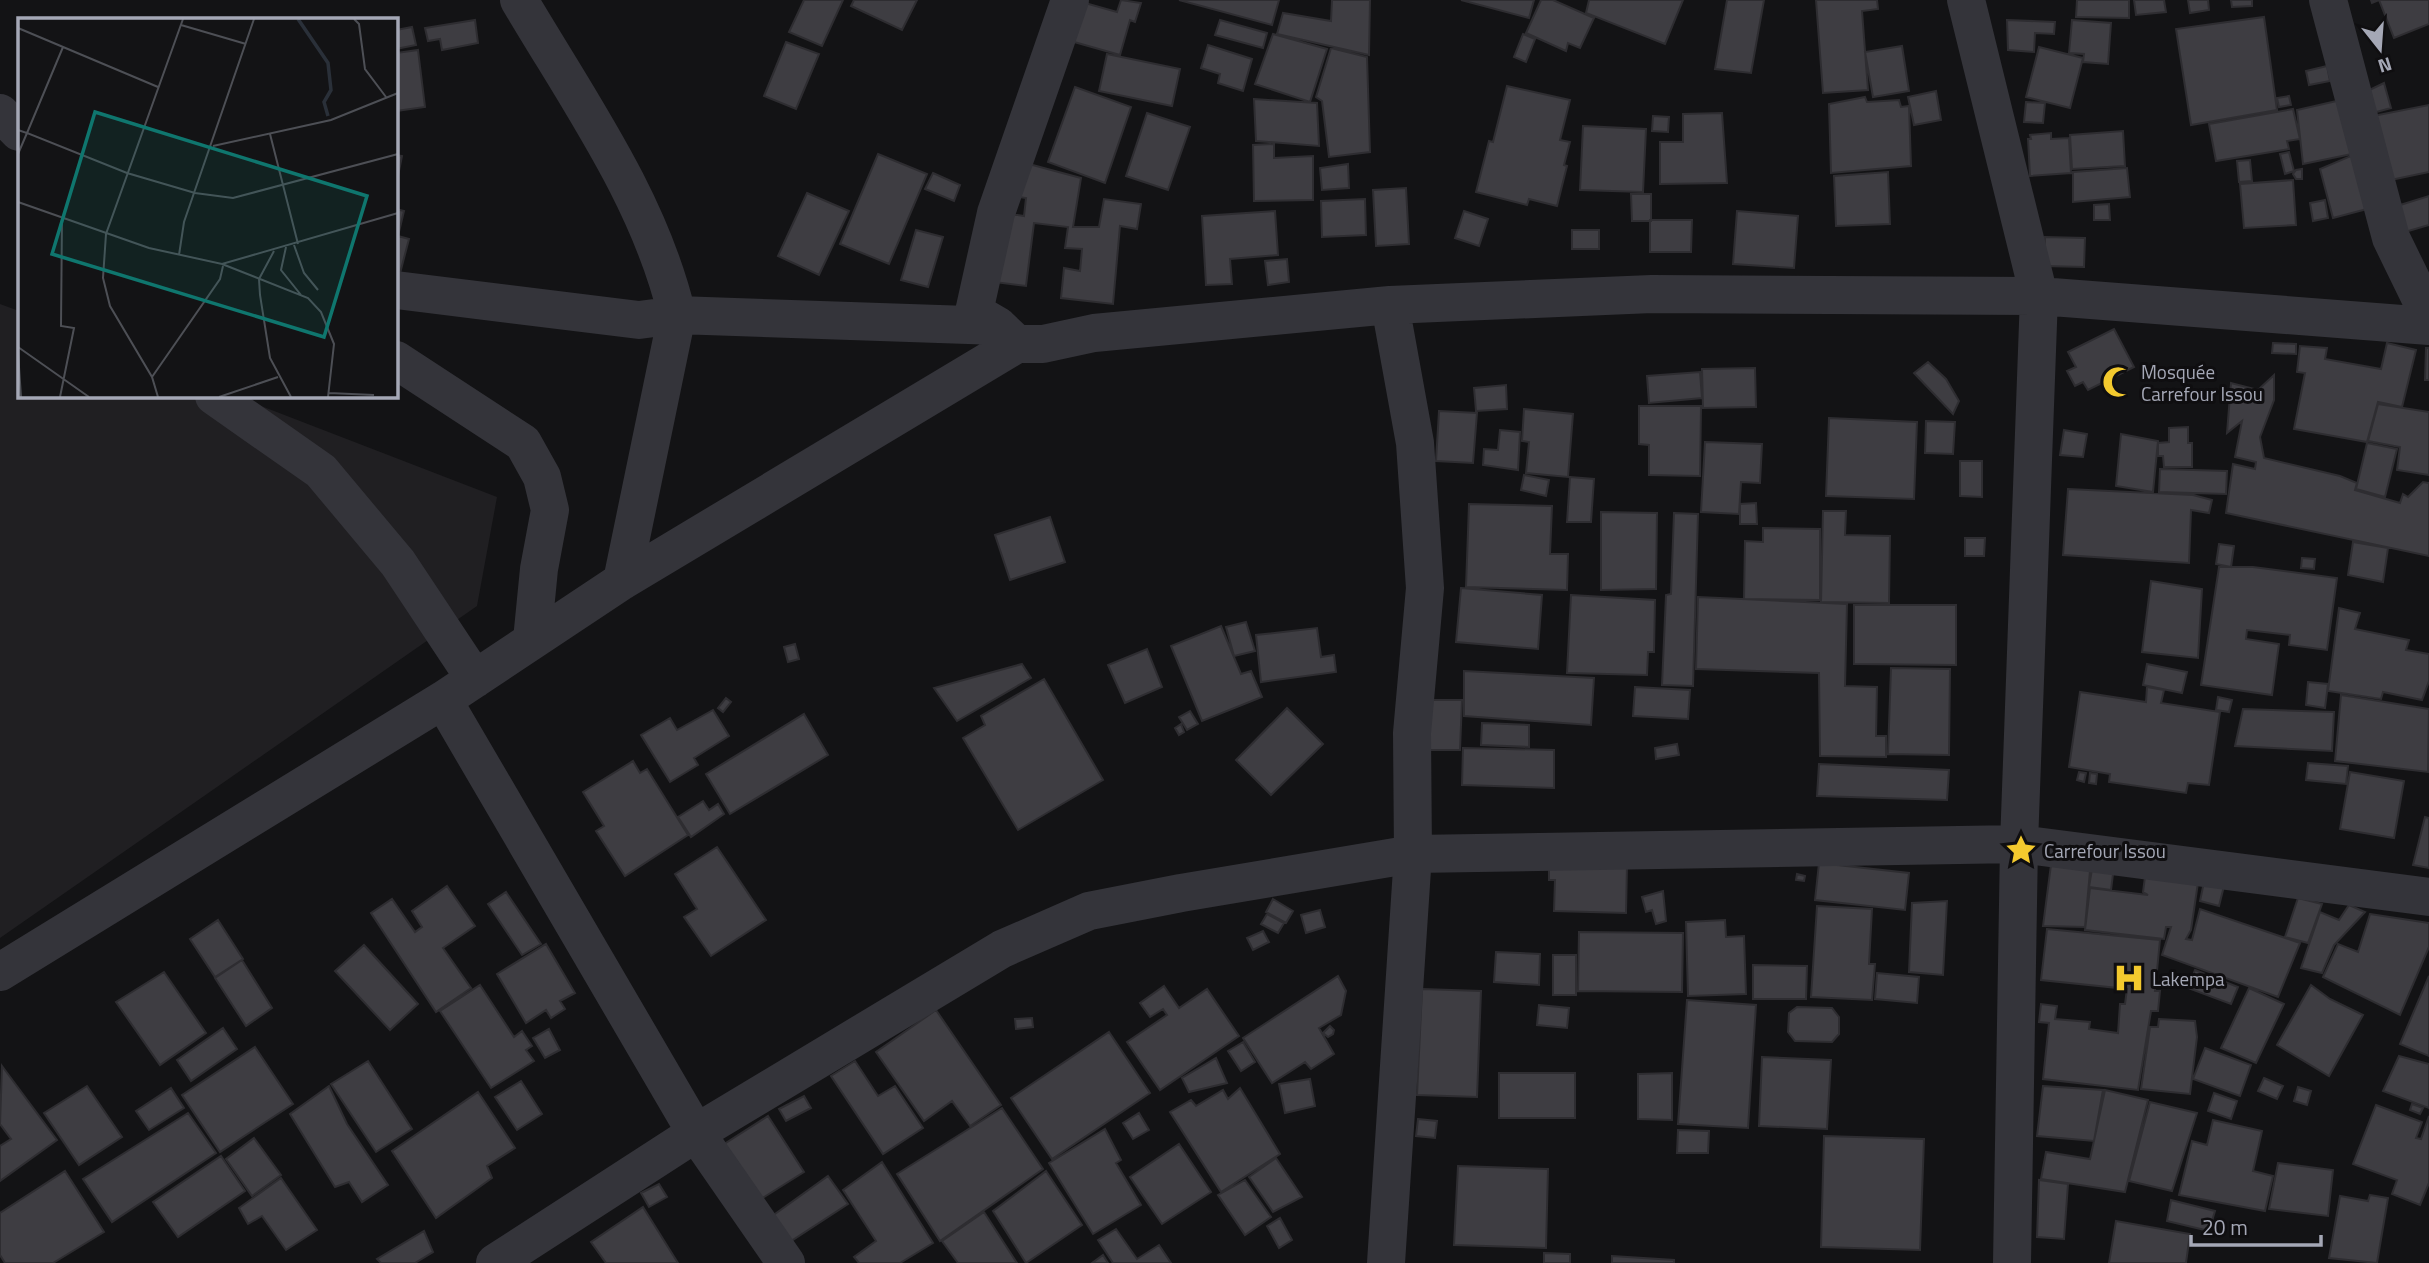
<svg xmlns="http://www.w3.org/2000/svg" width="2429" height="1263" viewBox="0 0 2429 1263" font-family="'Titillium Web',sans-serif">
<rect width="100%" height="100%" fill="#131315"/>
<path fill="#201f22" d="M0 304 19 311V396H235L497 497 477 606 0 938Z"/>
<path fill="#3e3d42" stroke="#2e2d31" stroke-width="2" d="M804 0H843L822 46 789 32Z
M854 0H917L902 30 851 6Z
M1121 0 1141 3 1135 22 1130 20 1120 55 1067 40 1078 1 1117 12Z
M1179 0H1279L1272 25Z
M1332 0H1370L1369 55 1277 34 1283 13 1331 21Z
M1461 0H1534L1529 18Z
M1541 0H1553L1594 18 1580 48 1568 43 1566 51 1526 33Z
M1589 0H1683L1665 44 1586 13Z
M1727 0H1764L1751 73 1715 69Z
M1816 0H1877L1878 9 1862 11 1868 90 1823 93Z
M2077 0H2129V18L2076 17Z
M2134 0H2164L2166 12 2136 15Z
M2188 0H2208L2209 10 2190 13Z
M2231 0H2252V6L2232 7Z
M2371 0H2429V24L2394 38 2379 0 2372 3Z
M2264 17 2277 110 2191 125 2176 29Z
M475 20 478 43 442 50 440 39 428 41 425 28Z
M1220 20 1267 33 1263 48 1215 35Z
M2007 20 2055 22 2054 34 2035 33 2034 52 2008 50Z
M2072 20 2111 23 2108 64 2083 62 2084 54 2069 53Z
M412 27 416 45 396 49V30Z
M1273 34 1327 49 1310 102 1255 84Z
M1523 34 1535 39 1526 62 1514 57Z
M786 42 819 54 796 109 764 96Z
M1208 45 1252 59 1243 91 1218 83 1220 74 1201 68Z
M1902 46 1909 91 1873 97 1865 52Z
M2039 47 2083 58 2070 108 2026 97Z
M1331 48 1367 57 1370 152 1329 157 1322 101 1316 97Z
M418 50 425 107 396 111V53Z
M1107 54 1180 69 1172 106 1099 91Z
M2327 66 2330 81 2309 85 2306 71Z
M2384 83 2391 108 2369 114 2363 93Z
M1507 86 1570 100 1560 140 1570 142 1564 165 1567 166 1557 206 1529 199 1527 205 1476 192 1489 141 1493 142Z
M1075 87 1131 107 1105 183 1048 162Z
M1936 91 1941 120 1914 125 1908 97Z
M2289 96 2291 105 2279 107 2277 98Z
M1865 97 1867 102 1899 100 1901 107 1909 106 1911 166 1831 173 1829 104Z
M1254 99 1317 103 1319 146 1256 141Z
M2341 100 2352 154 2303 164 2297 110Z
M2026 102 2045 103 2043 123 2024 122Z
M2429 105V172L2381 182 2368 117Z
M2293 109 2300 139 2287 141 2289 149 2216 161 2209 124Z
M1147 113 1190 127 1168 190 1126 176Z
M1722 113 1727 183 1660 184V142H1683V114Z
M1653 116 1669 117 1668 132 1652 131Z
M1583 126 1646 129 1643 192 1580 190Z
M2123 131 2125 166 2072 169 2070 135Z
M2051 133V139L2069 138 2071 173 2030 176 2028 139H2031L2030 135Z
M1274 144V158L1313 156V200L1254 201 1253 145Z
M2289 152 2294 171 2285 174 2280 154Z
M878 154 927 174 889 264 840 244Z
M396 155 402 156 396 186Z
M2353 155 2367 209 2333 218 2320 169Z
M2250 160 2252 181 2239 182 2237 161Z
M1029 164 1081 178 1073 227H1099L1104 199 1141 204 1137 229 1120 226 1113 304 1061 298 1064 268 1080 271 1082 249 1065 248 1068 227 1034 223 1026 286 994 282 1003 213 1024 216 1026 198 1013 196Z
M1348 164 1349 188 1322 190 1320 168Z
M2127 168 2130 197 2073 202V172Z
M2302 169V179H2296L2293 174 2296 170Z
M1888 172 1890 224 1836 226 1834 176Z
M933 173 960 185 954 201 925 189Z
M2293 180 2296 225 2244 228 2240 184Z
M1406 188 1409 244 1376 246 1373 190Z
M807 193 849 211 819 275 778 256Z
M1631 194H1651V221H1632Z
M2429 196V225L2405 232 2397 206Z
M1365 199 1366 235 1322 237 1321 201Z
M2325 200 2328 218 2313 221 2310 203Z
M2109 204 2110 220H2094V205Z
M396 209 404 211 398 236 409 239 398 281Z
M1275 211 1278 255 1230 259 1232 284 1206 285 1202 216Z
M1464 211 1488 219 1479 246 1455 238Z
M1737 211 1798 216 1794 268 1733 264Z
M1650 220H1692L1691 252H1650Z
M916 230 943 237 928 287 901 280Z
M1572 230H1599V249H1572Z
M2045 237 2085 238 2084 267 2044 266Z
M1287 259 1289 282 1268 285 1265 261Z
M2114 329 2134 367 2088 390 2083 382 2075 386 2067 371 2076 367 2068 352Z
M2273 343 2296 344V354L2272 353Z
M2387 343 2416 350 2402 407 2378 402 2367 442 2294 429 2305 373 2297 372 2300 346 2327 348 2325 359 2381 369Z
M2426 348H2429V380H2425Z
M1928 362 1946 379 1959 401 1953 414 1914 373Z
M1755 368 1756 407 1703 408 1702 369Z
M1700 372 1702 398 1649 403 1647 376Z
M2274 375V400L2260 437 2264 458 2340 476 2357 483 2355 490 2400 503 2403 494 2408 497 2423 482 2429 483V556L2226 513 2233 464 2255 469 2256 462 2235 457 2242 421 2227 433 2231 383 2258 390Z
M1506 385 1507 409 1476 411 1474 388Z
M2378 404 2429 412V475L2397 470 2400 447 2368 441Z
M1639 406H1701L1700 476 1649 475V445L1639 444Z
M1524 409 1573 414 1568 477 1526 473 1529 442 1522 441Z
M1439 411 1477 413 1473 463 1436 461Z
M1829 418 1917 422 1914 499 1826 496Z
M1926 421 1955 422 1953 454 1925 453Z
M2188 427V443H2192V467H2164L2163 456H2158V443L2169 442V428Z
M1500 430 1520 432 1518 470 1483 465 1484 449 1498 450Z
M2064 430 2087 434 2083 457 2060 455Z
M2121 434 2158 441 2153 492 2116 486Z
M1705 442 1762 444 1760 483 1741 482 1739 514 1701 512Z
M2367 443 2397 449 2385 497 2356 489Z
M1960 461H1982V497L1960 496Z
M2160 469 2227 471 2226 494 2159 492Z
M1524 475 1549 480 1546 496 1521 490Z
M1570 477 1594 479 1591 522H1567Z
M2068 489 2193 495 2212 500 2209 513 2191 510 2189 563 2063 555Z
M1756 503 1757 524H1740V504Z
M1469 504 1552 506 1550 554H1568L1567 590 1466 587Z
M1823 511H1846L1845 535 1890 536 1889 603 1821 602Z
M1601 512 1657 513 1656 589 1601 590Z
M1674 513 1698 514 1693 686 1662 685 1666 595 1671 594Z
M1050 517 1065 562 1010 580 995 535Z
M1763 528 1820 529V600L1744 599 1745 541 1763 542Z
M1965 538H1985L1984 556H1965Z
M2353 542 2388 548 2383 582 2348 575Z
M2219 544 2234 546 2231 567 2216 564Z
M2302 558 2315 559 2314 569 2301 568Z
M2219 567H2253L2337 578 2327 650 2289 645 2290 635 2247 630 2246 639 2279 644 2272 695 2201 685Z
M2151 581 2202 589 2198 658 2142 652Z
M1461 588 1542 595 1538 649 1456 642Z
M1571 595 1655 600 1654 652H1648L1647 675 1567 673Z
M1698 597 1847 604 1845 686 1877 687 1876 736H1886V757L1820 756 1819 673 1696 669Z
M1854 605H1956V665L1854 664Z
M2339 608 2360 613 2355 629 2409 640 2406 650 2429 654V681L2422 700 2383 692 2381 699 2328 691Z
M1246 622 1255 651 1234 656 1226 627Z
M1221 626 1241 674 1251 671 1262 697 1202 721 1171 646Z
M1317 628 1321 657 1334 655 1336 672 1261 682 1256 635Z
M795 644 799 659 788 662 784 647Z
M1147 649 1162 687 1125 703 1108 665Z
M1022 664 1031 678 957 721 934 688Z
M2147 664 2187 672 2182 693 2143 685Z
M1891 668 1950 669 1949 755 1888 754Z
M1464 671 1594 678 1591 725 1464 716Z
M1044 679 1103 780 1018 830 963 738 985 725 981 716Z
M2308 682 2328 684 2325 708 2306 705Z
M1635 687 1690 690 1688 719 1633 716Z
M2147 687 2164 690 2161 703 2220 712 2209 785 2188 783 2186 793 2109 782 2110 774 2069 767 2080 692 2146 702Z
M2341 695 2429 709 2428 772 2335 761Z
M2218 697 2232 700 2229 712 2216 710Z
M726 698 731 702 723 712 718 708Z
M1431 700H1462L1460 750H1428Z
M1287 708 1323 744 1271 795 1236 760Z
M2243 709 2334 712 2332 751 2235 746Z
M713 710 729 736 694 758 698 765 670 782 641 735 670 718 677 730Z
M1190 711 1198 724 1187 730 1179 717Z
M804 714 828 755 730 814 706 774Z
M1482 723 1529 725V747L1481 745Z
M1181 724 1184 732 1179 735 1175 728Z
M1677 744 1679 755 1656 759 1655 748Z
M1463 748 1554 750V788L1462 785Z
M633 761 640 773 647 769 688 835 625 876 596 831 604 826 583 792Z
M2308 763 2348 766 2346 784 2306 780Z
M1819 764 1949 770 1947 800 1817 796Z
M2079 772 2086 773 2084 782 2077 780Z
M2350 772 2404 781 2394 838 2340 829Z
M2090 773 2097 774 2096 784 2089 783Z
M703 801 709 810 718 804 724 814 691 837 678 817Z
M2425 817 2429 818V868L2413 865Z
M717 847 766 920 711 956 684 917 697 909 675 874Z
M2052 857 2091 860 2085 927 2043 926Z
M1819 863 1909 873 1905 910 1815 900Z
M2093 863 2114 866 2111 890 2089 887Z
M1627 865 1626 913 1554 911 1555 880H1549V868Z
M2146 869 2199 876 2191 930 2186 939 2192 940 2200 909 2300 943 2278 997 2162 955 2171 927H2166L2164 939 2085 930 2090 888 2148 895 2143 892Z
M1797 874 1805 876 1804 881 1796 880Z
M2204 882 2224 886 2219 906 2200 901Z
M447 886 475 926 443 948 471 988 436 1012 371 913 392 899 415 932 422 927 412 911Z
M1663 891 1666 921 1656 924 1652 910 1646 912 1642 897Z
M506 892 541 944 522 955 488 904Z
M2298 898 2322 904 2308 943 2285 937Z
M1273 899 1293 911 1286 923 1266 912Z
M1947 901 1943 975 1909 972 1912 903Z
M2349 905 2365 912 2334 945 2322 973 2301 968 2320 912 2339 920Z
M1817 906 1872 909 1869 964H1875L1872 1000 1811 997Z
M1320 910 1325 927 1306 933 1301 915Z
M1267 914 1284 923 1278 933 1261 924Z
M2370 914 2429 923V947L2400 1015 2323 977 2338 944 2358 952Z
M218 920 243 959 215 977 190 939Z
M1725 920 1726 937 1744 936 1746 994 1688 996 1686 922Z
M2047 929 2160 940 2155 991H2160L2158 1011H2151L2138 1090 2043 1079 2049 1023 2039 1022 2041 1004 2057 1006 2055 1019 2090 1022 2089 1029 2118 1033 2120 1004H2125L2127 989 2041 980Z
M1263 931 1269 942 1253 950 1247 938Z
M1579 932 1683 933 1682 992 1578 991Z
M546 944 575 993 560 1001 565 1009 551 1018 546 1010 526 1023 497 974Z
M364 945 418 1004 390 1030 335 971Z
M1496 952 1540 954 1539 985 1494 982Z
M1553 955H1576V995H1553Z
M242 960 272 1008 246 1026 215 978Z
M1753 965 1807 966 1806 999H1753Z
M2195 970 2238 987 2231 1004 2188 988Z
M164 972 206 1033 160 1065 116 1002Z
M1877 973 1919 977 1917 1003 1875 999Z
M1338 976 1346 991 1341 1015 1319 1028 1334 1054 1311 1069 1305 1062 1272 1083 1243 1038Z
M2429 976V1056L2400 1044Z
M480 985 514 1037 522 1031 532 1046 526 1050 534 1061 491 1088 440 1011Z
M2311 985 2330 999 2363 1015 2329 1076 2277 1045Z
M1164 986 1179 1008 1207 989 1239 1036 1160 1090 1127 1042 1167 1015 1163 1009 1150 1017 1140 1003Z
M2249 988 2284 1004 2256 1063 2221 1048Z
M1422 989 1481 991 1477 1097 1417 1095Z
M1687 1000 1756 1005 1748 1128 1678 1124Z
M1539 1005 1569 1008 1567 1028 1537 1025Z
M1797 1007 1832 1008 1839 1017V1034L1832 1042 1795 1041 1788 1032 1789 1013Z
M936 1010 1001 1105 970 1126 952 1101 924 1121 876 1052Z
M1032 1018 1033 1027 1016 1029 1015 1019Z
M2159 1019 2195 1021 2197 1037 2190 1094 2141 1089 2150 1027H2158Z
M1330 1026 1334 1030 1333 1034 1328 1037 1323 1033Z
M223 1028 237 1049 191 1081 177 1060Z
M549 1029 560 1050 545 1058 533 1038Z
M1109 1032 1150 1093 1052 1159 1011 1098Z
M1243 1042 1255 1062 1241 1071 1228 1051Z
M255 1047 293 1104 220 1152 182 1095Z
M2205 1048 2251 1065 2240 1096 2193 1079Z
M2399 1056 2429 1064V1108L2383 1091Z
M1762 1057 1831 1060 1827 1129 1759 1126Z
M1216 1058 1227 1083 1189 1092 1182 1078Z
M368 1061 412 1129 376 1152 331 1084Z
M855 1061 878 1096 895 1086 923 1128 883 1154 831 1076Z
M2 1066 57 1140 0 1181V1146L11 1139 0 1124Z
M1499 1073H1575V1118H1499Z
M1672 1073V1120L1638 1119V1074Z
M2264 1078 2283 1086 2277 1099 2258 1091Z
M1310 1079 1315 1106 1285 1113 1279 1084Z
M521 1081 542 1114 517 1130 495 1097Z
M87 1086 122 1137 79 1165 44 1113Z
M329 1086 347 1124 388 1185 362 1202 349 1182 335 1187 290 1114Z
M2043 1086 2103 1090 2094 1141 2037 1136Z
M2298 1087 2311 1091 2307 1105 2294 1101Z
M171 1088 184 1108 149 1130 136 1111Z
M1240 1088 1280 1154 1221 1192 1170 1112 1191 1100 1196 1106 1223 1090 1228 1099Z
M2105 1090 2148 1100 2125 1192 2041 1179 2046 1152 2090 1159Z
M478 1092 515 1148 487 1166 492 1178 436 1218 392 1151Z
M2214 1093 2237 1101 2231 1119 2208 1111Z
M804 1096 811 1108 786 1121 779 1109Z
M2150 1102 2197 1113 2172 1191 2129 1181Z
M2412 1104 2423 1108 2420 1114 2410 1110Z
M2376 1105 2422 1122 2416 1138 2421 1139 2429 1116V1183L2420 1205 2392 1194 2397 1180 2353 1164Z
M1002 1108 1043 1169 940 1241 897 1174Z
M188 1113 216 1153 112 1222 83 1179Z
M1139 1113 1149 1130 1133 1139 1123 1123Z
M768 1116 804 1172 753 1204 718 1148Z
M1418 1119 1437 1121 1435 1138 1416 1136Z
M2213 1120 2262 1131 2253 1171 2273 1176 2265 1211 2179 1195 2192 1141 2207 1145Z
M1105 1129 1121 1160 1116 1163 1141 1205 1093 1234 1049 1163Z
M1678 1130 1709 1131 1708 1153H1677Z
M1824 1136 1924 1139 1920 1250 1821 1247Z
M254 1138 281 1175 252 1196 226 1159Z
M1179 1144 1211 1192 1162 1224 1130 1177Z
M221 1156 245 1191 178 1237 153 1202Z
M1276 1158 1302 1197 1273 1212 1249 1177Z
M882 1162 933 1243 900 1263H859L854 1257 876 1241 843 1190Z
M2278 1163 2333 1170 2328 1216 2269 1209Z
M1458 1166 1548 1169 1546 1248 1454 1245Z
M65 1171 104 1232 53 1263H5L0 1255V1213Z
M1046 1171 1082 1225 1026 1263 993 1211Z
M828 1176 848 1204 785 1245 768 1219Z
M281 1178 317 1230 286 1250 262 1216 248 1224 239 1208Z
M1245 1180 1271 1217 1245 1235 1218 1195Z
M2039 1180 2068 1184 2064 1239 2037 1237Z
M659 1184 667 1197 649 1207 641 1193Z
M2370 1195 2388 1198 2377 1263 2329 1258 2340 1196 2368 1201Z
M2171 1200 2215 1211 2209 1231 2167 1221Z
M643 1207 678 1263H606L591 1242Z
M984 1212 1017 1263H958L942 1241Z
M1280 1218 1292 1240 1279 1248 1267 1226Z
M2116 1221 2190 1234 2186 1263H2109Z
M1116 1229 1137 1259 1159 1245 1171 1263H1113L1098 1240Z
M424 1231 433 1252 415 1263H381L377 1259Z
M1544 1253 1570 1254V1263H1544Z
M1103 1255 1108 1263H1092Z
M1612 1256 1674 1260V1263H1612Z"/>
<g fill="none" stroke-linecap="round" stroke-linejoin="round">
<path stroke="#34343a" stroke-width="38" d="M519 0C578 100 650 200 677 315L622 581
M1966 0 2039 296 2019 844 2012 1263
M2328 0 2391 238 2429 316
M0 113 19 132
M396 290 639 320 677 315 998 326 1017 344
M998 326 974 312 996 213 1070 0
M396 360 523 443 542 477 550 510 539 569 532 640
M214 396 321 471 398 563 475 679
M443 700 696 1133 786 1263
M0 972 443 700 622 581 1017 344H1043L1094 333 1390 305 1652 294 2039 296 2429 326
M495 1263 696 1133 1002 949 1089 911 1181 893 1413 854 2019 844 2429 897
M1386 1263 1413 854 1412 733 1425 588 1415 443 1390 305"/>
</g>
<defs>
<symbol id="mosque-bare" viewBox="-9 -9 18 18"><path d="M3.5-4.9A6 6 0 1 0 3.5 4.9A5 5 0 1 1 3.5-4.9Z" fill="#f3c92e" stroke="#0f0e10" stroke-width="2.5" paint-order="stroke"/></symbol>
<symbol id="sight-bare" viewBox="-9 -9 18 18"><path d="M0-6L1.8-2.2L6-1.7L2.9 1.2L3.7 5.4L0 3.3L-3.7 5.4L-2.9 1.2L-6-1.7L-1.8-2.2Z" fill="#f3c92e" stroke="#0f0e10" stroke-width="2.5" paint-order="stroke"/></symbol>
<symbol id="hospital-bare" viewBox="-9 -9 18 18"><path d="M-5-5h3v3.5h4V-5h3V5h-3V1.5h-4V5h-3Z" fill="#f3c92e" stroke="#0f0e10" stroke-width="2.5" paint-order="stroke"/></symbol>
</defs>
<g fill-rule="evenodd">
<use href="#mosque-bare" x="2096" y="360" width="44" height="44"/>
<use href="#sight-bare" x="1999" y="828" width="44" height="44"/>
<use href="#hospital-bare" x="2107" y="956" width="44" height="44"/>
</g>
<g text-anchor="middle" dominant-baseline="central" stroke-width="6" stroke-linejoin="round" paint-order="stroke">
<g font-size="19" fill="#a5a8b6" stroke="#0f0e10" text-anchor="start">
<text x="2141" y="371">Mosquée<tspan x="2141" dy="22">Carrefour Issou</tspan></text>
<text x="2044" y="850">Carrefour Issou</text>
<text x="2152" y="978">Lakempa</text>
</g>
</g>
<g transform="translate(18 18)">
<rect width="380" height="380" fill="#131315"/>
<path fill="none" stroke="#2a3039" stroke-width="3.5" d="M280 1 310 45 313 72 306 84 310 98"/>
<path fill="none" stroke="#4d4f55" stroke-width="2" d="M336 1 341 6 347 51 368 79M163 7 228 26M0 10 140 69M45 29 9 115 109 155 177 175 215 180 380 136M0 112 9 115 0 136M252 116 280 226M195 128 313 102 380 75M0 184 131 230 204 246 380 195M276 227 286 255 300 272M268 229 263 252 283 277M256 233 241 261 242 277 252 340 273 379M161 237 166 204 236 1M204 246 290 280 303 294 316 326 310 379M0 302V325M0 329 71 379M0 334 3 379M134 359 202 261 205 248M311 375 356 377M42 379 56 310 43 308 44 199M140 379 134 359 92 288 85 260 88 216 165 1M201 379 260 359"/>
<path fill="#0f766e" fill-opacity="0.15" stroke="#0f766e" stroke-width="3.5" d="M77 94 349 178 306 319 34 236Z"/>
<rect width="380" height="380" fill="none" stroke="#a5a8b6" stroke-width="3.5"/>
</g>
<g transform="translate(2380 49) rotate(163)" stroke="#0f0e10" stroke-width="5" paint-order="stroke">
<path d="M0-5L12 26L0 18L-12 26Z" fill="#a5a8b6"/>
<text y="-10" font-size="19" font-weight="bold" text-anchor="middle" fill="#a5a8b6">N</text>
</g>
<path d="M2191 1235v10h130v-10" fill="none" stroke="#a5a8b6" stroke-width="3.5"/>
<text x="2202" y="1235" font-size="21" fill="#a5a8b6" stroke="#0f0e10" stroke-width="5" paint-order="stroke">20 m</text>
</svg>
